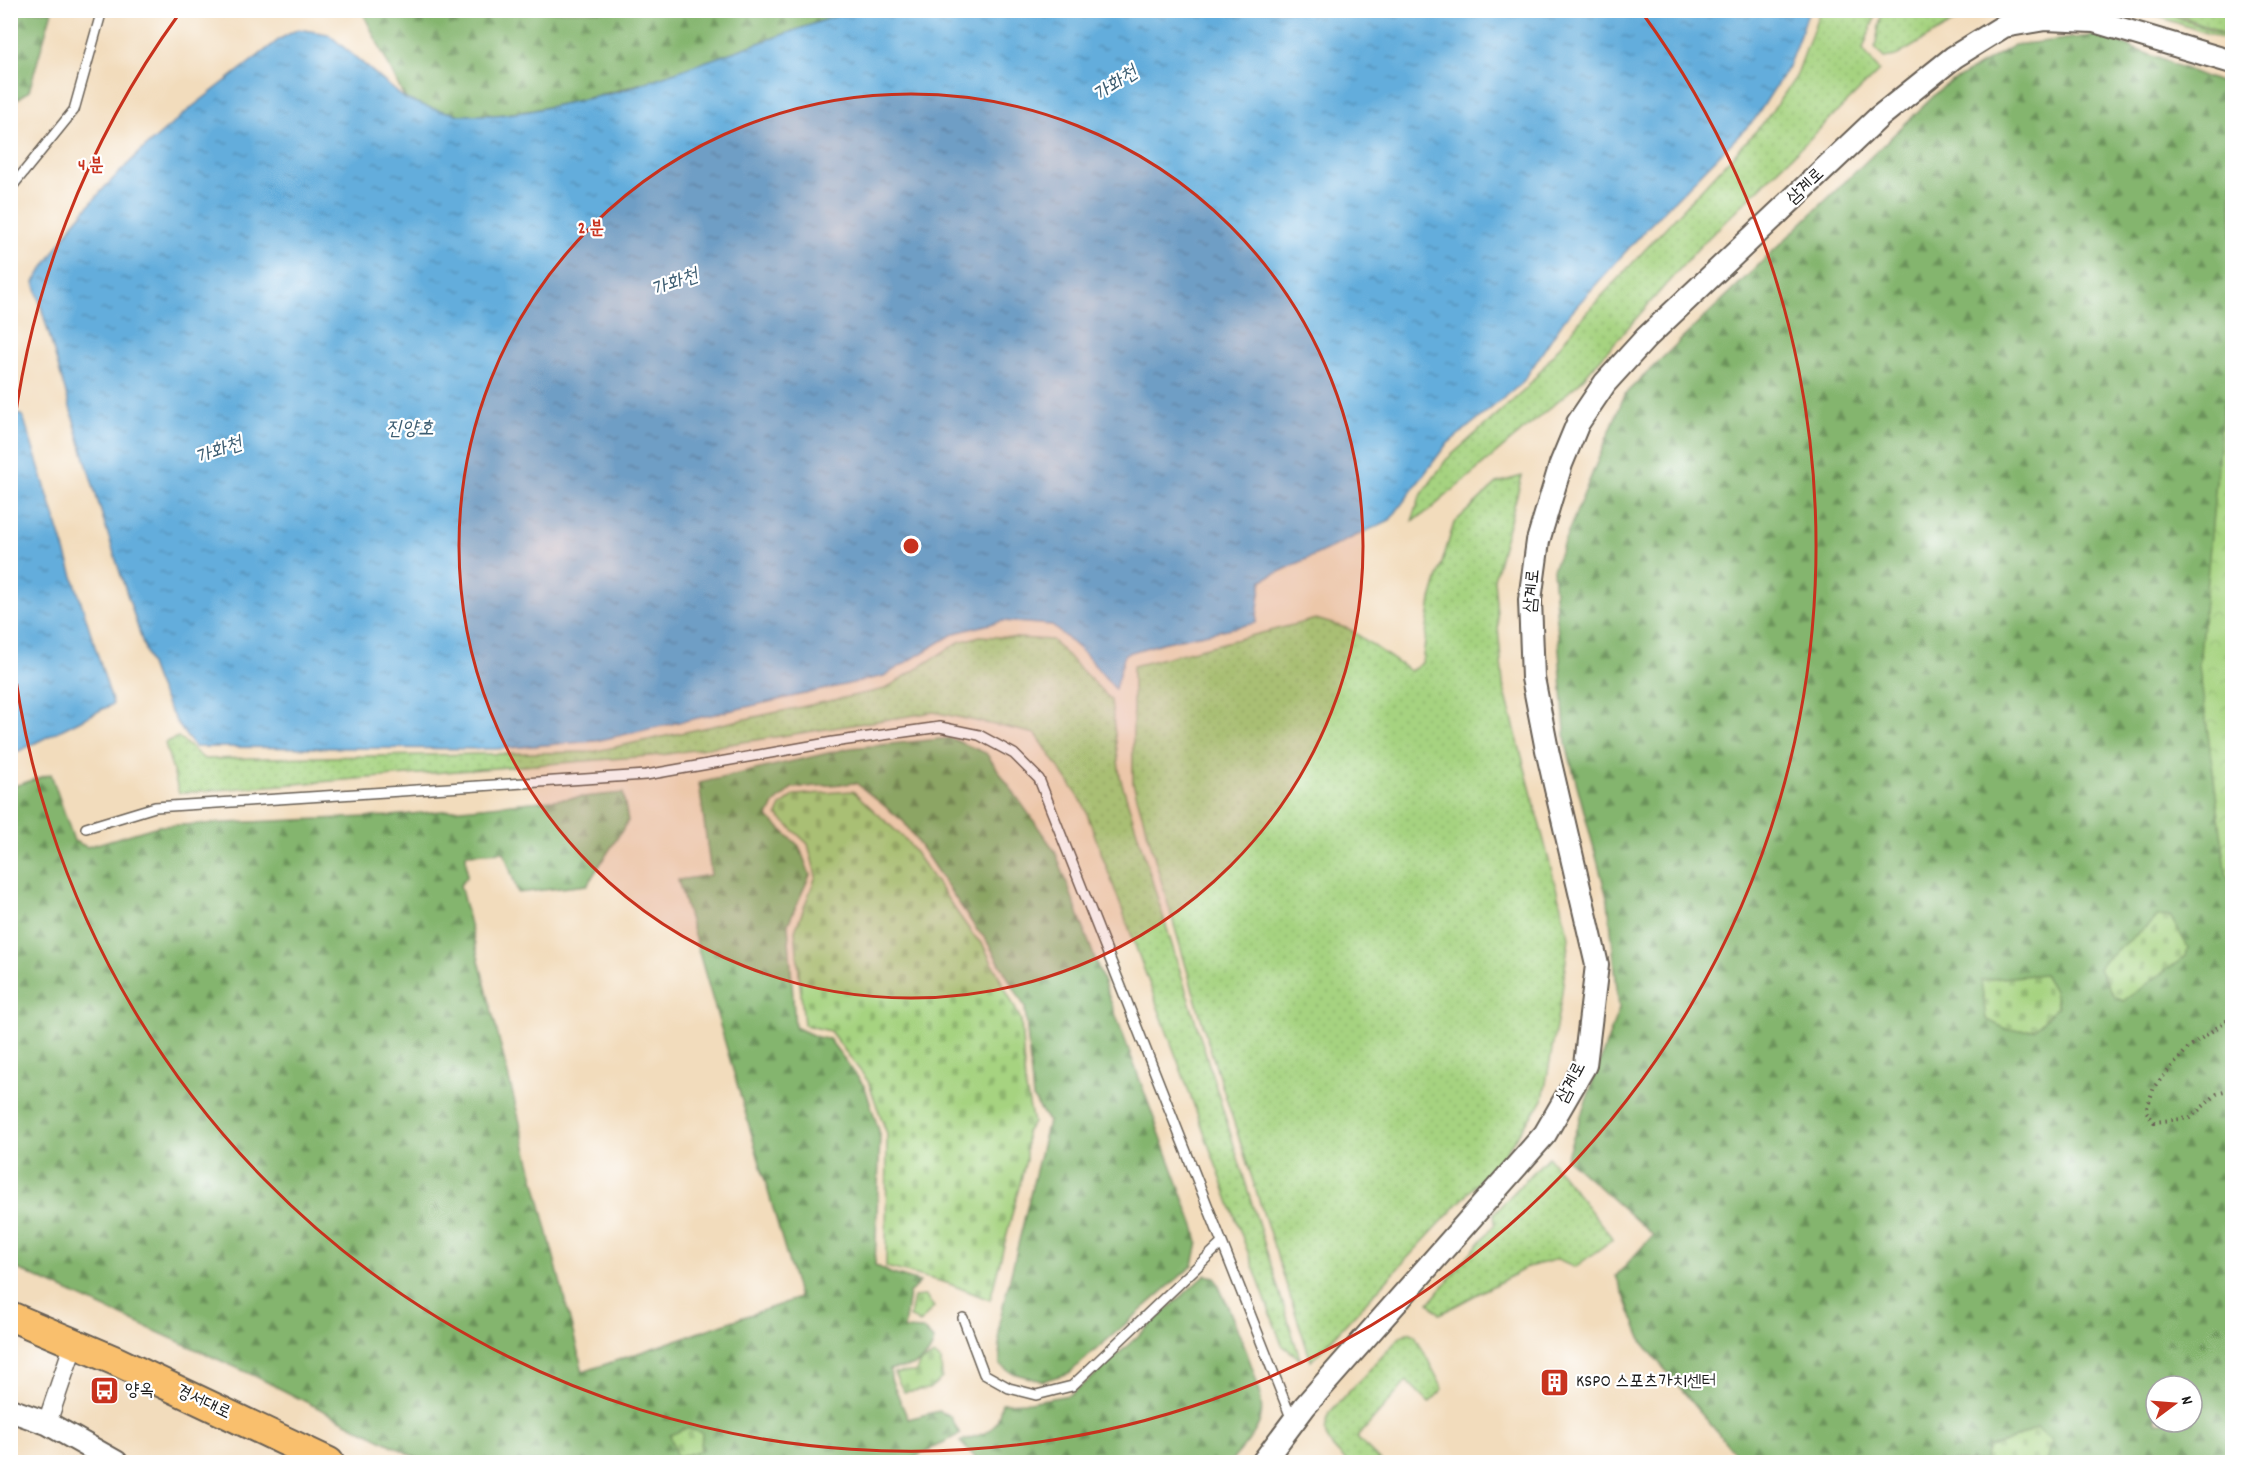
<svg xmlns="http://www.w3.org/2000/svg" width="2243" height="1473" viewBox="0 0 2243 1473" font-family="Dekko,'Poor Story',sans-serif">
<defs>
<pattern id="grass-dots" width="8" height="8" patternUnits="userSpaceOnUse" patternTransform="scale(1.5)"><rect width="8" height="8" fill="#a6d380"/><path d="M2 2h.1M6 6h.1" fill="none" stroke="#8eb56e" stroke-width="1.8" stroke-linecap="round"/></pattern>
<pattern id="forest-firs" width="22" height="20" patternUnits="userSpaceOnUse" patternTransform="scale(1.5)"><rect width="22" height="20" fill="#84b56e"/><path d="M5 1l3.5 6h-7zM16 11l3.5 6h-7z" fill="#6b925a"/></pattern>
<pattern id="cemetery-stones" width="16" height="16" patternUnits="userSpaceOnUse" patternTransform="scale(1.5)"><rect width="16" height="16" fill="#a6d380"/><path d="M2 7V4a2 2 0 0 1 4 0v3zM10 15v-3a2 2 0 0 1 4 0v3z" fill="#8eb56e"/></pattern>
<pattern id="park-crowns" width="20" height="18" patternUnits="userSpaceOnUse" patternTransform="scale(1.5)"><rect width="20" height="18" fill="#a6d380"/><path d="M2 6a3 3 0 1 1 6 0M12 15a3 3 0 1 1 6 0" fill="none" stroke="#8eb56e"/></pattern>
<pattern id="water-ripples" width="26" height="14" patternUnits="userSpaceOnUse" patternTransform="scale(1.5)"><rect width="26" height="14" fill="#64addc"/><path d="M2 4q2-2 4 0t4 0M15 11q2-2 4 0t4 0" fill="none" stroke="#528cb2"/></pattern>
</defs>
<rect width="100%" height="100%" fill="#fff"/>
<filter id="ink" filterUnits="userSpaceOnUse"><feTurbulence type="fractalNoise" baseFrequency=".0167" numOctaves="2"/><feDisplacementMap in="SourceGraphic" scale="12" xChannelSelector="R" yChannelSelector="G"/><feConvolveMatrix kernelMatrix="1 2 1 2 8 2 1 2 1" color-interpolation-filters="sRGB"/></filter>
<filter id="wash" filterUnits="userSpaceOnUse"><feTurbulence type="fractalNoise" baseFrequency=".008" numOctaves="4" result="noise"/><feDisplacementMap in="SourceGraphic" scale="24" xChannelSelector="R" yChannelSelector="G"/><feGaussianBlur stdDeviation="1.35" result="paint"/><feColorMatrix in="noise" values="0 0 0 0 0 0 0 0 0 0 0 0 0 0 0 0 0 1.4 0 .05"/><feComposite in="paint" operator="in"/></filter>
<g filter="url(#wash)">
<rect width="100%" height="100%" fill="#f2dcbc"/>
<path fill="url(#grass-dots)" stroke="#61784e" stroke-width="1.5" d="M1820 11H1877L1863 49 1879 71 1700 246 1579 383 1426 513 1412 521 1420 497 1446 460 1527 388 1585 314 1765 121 1796 77Z
M1882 11V10L1973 11 1896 56 1884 58 1875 48Z
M2142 11H2163L2232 39V42Z
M2169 11H2232V37Z
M1522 476 1494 579 1503 684 1569 937 1561 999 1543 1100 1501 1158 1311 1361 1208 1042 1133 783V666L1316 619 1349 629 1410 671 1422 663 1431 600 1454 523 1497 483Z
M980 636 1052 640 1111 700 1120 777 1300 1359 1282 1345 1083 803 1036 734 934 712 661 755 179 793 165 743 178 737 204 759 592 752 885 689 959 642Z
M1548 1157 1613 1239 1575 1267 1558 1259 1528 1267 1440 1314 1429 1303 1495 1224 1494 1213Z
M1409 1332 1415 1335 1443 1389 1429 1403 1407 1381 1357 1438 1381 1462H1347C1329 1444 1318 1437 1331 1411L1401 1336Z"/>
<path fill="url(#forest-firs)" stroke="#506845" stroke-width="1.5" fill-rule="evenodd" d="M11 10 52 11 29 91 11 104Z
M362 11H853C760 40 670 80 575 101 537 110 501 117 462 115 443 114 423 105 405 99Z
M2099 35 2232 87V1462H1742L1643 1343 1616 1276 1653 1235 1566 1158 1619 1008 1608 901 1566 744 1553 569 1625 394 1943 87 2014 45ZM2156 1386H2192V1422H2156Z
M950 738 986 753 1055 851 1195 1229 1198 1243 1193 1265 1069 1373 1042 1381 1012 1373 1000 1365 999 1323 1048 1121 1033 1098 1025 1007 985 938 977 930 904 822 856 783 792 788 774 804 768 817 799 846 810 875 788 924 795 1027 817 1037 829 1039 865 1087 880 1134 875 1265 890 1273 920 1282 909 1293 904 1329 924 1330 934 1341C928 1364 912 1368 890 1369L891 1379 908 1419 939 1411 950 1416 960 1434 906 1462H425L255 1376 11 1266V787L51 774 74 841 87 847 158 826 391 816 623 793 628 821 587 885 518 893 504 852 466 854 467 877 460 885 583 1372 799 1298 678 880 711 875 699 783 850 748Z
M1205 1275 1215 1277C1227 1306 1267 1389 1261 1416 1258 1433 1241 1449 1231 1462H970L976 1458 960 1442C971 1436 989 1436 996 1423 999 1418 1000 1409 1002 1403L1029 1402 1069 1395 1093 1377Z"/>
<path fill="url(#cemetery-stones)" stroke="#61784e" stroke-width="1.5" d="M853 791 907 841 973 935 983 945 1021 1020 1025 1085 1033 1123 1026 1132V1160L990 1300 947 1283 886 1267 887 1134 868 1081 830 1031 804 1025 795 931 816 876 808 844 777 815 781 806 795 795Z
M2170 916 2188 947 2186 956 2123 1001 2115 997 2099 969 2103 962 2158 917Z
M2044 974 2053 989 2058 1006 2034 1030H2008L1986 1019 1981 980Z
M925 1296 934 1307 920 1323 910 1317 914 1297Z
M934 1355 941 1361 942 1378 929 1389 904 1392 894 1373 916 1372 919 1364Z
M687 1428 702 1433 701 1450 677 1458 670 1435Z
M2035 1428 2052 1440 2047 1462H1983L1988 1447 2006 1443Z"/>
<path fill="url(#park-crowns)" stroke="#61784e" stroke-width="1.5" d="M2232 391V883L2227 877 2199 666 2223 404Z"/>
<path fill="url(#water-ripples)" stroke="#40647c" stroke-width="1.5" d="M853 10 1809 11 1788 67 1755 119 1647 228 1564 320 1522 383 1446 445 1390 520 1262 580 1256 623 1162 643 1125 654 1115 689 1085 654 1051 625 1002 621 955 633 884 676 596 741 495 749 195 747C157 704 145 647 127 594 93 491 64 387 34 282L73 224 104 188 142 150 192 107 280 39 298 29 328 34 405 99 431 108 460 115H499L530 111 618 92Z
M11 411 23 416 113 704 11 755Z"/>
</g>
<g filter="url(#ink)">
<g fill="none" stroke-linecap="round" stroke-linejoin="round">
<defs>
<path id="service" d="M10 189 74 110 102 10
M86 828 155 807 646 775 833 742 940 727 979 735 1014 754 1039 779 1292 1420
M963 1318 984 1374 1009 1388 1036 1395 1072 1386 1222 1243"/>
<path id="minor" d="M47 1423 74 1343"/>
<path id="tertiary" d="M10 1410 47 1423 116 1462
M1263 1462 1305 1406 1545 1134 1585 1065 1597 965 1547 750 1533 678 1530 600 1538 541 1561 464 1578 423 1605 383 1646 338 1878 118 1954 57 2004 26 2045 19 2094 21 2232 62"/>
<path id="primary" d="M10 1316 116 1361 329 1462"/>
</defs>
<use href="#service" stroke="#675f54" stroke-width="12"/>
<use href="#minor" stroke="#675f54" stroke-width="21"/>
<use href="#tertiary" stroke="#675f54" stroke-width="26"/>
<use href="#primary" stroke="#675f54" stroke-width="32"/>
<path stroke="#675f54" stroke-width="4" stroke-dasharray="1.5 4.5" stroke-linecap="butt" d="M2232 1017 2189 1047 2154 1087 2146 1111 2154 1122 2190 1118 2217 1094 2232 1090"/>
<use href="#service" stroke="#fff" stroke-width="9"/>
<use href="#minor" stroke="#fff" stroke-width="18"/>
<use href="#tertiary" stroke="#fff" stroke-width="22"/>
<use href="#primary" stroke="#f9bf6d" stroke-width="28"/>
</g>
</g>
<circle cx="911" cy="546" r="452" fill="#c8321e" fill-opacity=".12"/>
<g fill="none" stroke="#c8321e" stroke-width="3">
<circle cx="911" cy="546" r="452"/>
<path d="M11 451A905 905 0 0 1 179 14M1643 14A905 905 0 1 1 11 641"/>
</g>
<defs>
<symbol id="building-square" viewBox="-11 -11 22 22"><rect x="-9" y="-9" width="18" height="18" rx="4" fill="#c8321e" stroke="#fff"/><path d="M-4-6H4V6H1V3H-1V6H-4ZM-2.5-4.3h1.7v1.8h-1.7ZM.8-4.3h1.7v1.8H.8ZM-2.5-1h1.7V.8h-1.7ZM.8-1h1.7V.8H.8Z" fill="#fff"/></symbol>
<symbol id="bus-square" viewBox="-11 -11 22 22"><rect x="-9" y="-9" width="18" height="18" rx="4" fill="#c8321e" stroke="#fff"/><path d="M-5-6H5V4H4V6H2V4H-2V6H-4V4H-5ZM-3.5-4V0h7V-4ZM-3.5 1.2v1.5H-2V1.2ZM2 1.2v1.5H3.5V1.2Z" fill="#fff"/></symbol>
</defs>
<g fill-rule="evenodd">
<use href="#building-square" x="1538" y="1366" width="33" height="33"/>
<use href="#bus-square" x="88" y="1374" width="33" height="33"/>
</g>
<g text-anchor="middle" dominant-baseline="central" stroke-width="4.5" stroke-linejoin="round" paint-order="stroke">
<g font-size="18" fill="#1c1c1c" stroke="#fff">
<text transform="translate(1806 187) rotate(-43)">삼계로</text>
<text transform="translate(1533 591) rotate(-85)">삼계로</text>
<text transform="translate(1572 1083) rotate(-63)">삼계로</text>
<text transform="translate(203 1403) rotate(25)">경서대로</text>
</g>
<g font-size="18" fill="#1c1c1c" stroke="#fff" text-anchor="start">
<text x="1576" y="1382">KSPO 스포츠가치센터</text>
<text x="125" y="1391">양옥</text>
</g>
<g font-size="20" font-style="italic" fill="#3c5d72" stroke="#fff">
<text transform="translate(1116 85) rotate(-34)">가화천</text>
<text transform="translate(675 284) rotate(-20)">가화천</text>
<text x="410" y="430">진양호</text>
<text transform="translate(219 452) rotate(-20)">가화천</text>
</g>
</g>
<circle cx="911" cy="546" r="9" fill="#c8321e" stroke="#fff" stroke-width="3"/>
<g font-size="18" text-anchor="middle" font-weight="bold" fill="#c8321e" stroke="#fff" stroke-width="4.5" stroke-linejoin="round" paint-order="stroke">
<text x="91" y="170">4 분</text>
<text x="591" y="233">2 분</text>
</g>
<rect width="2243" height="1473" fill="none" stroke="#fff" stroke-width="36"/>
<g transform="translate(2174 1404) rotate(74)"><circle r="28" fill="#ffffff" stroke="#a4a4a4" stroke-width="1.5"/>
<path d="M0-4.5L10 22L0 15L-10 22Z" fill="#c8321e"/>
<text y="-9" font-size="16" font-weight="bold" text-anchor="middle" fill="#1c1c1c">N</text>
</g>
</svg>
